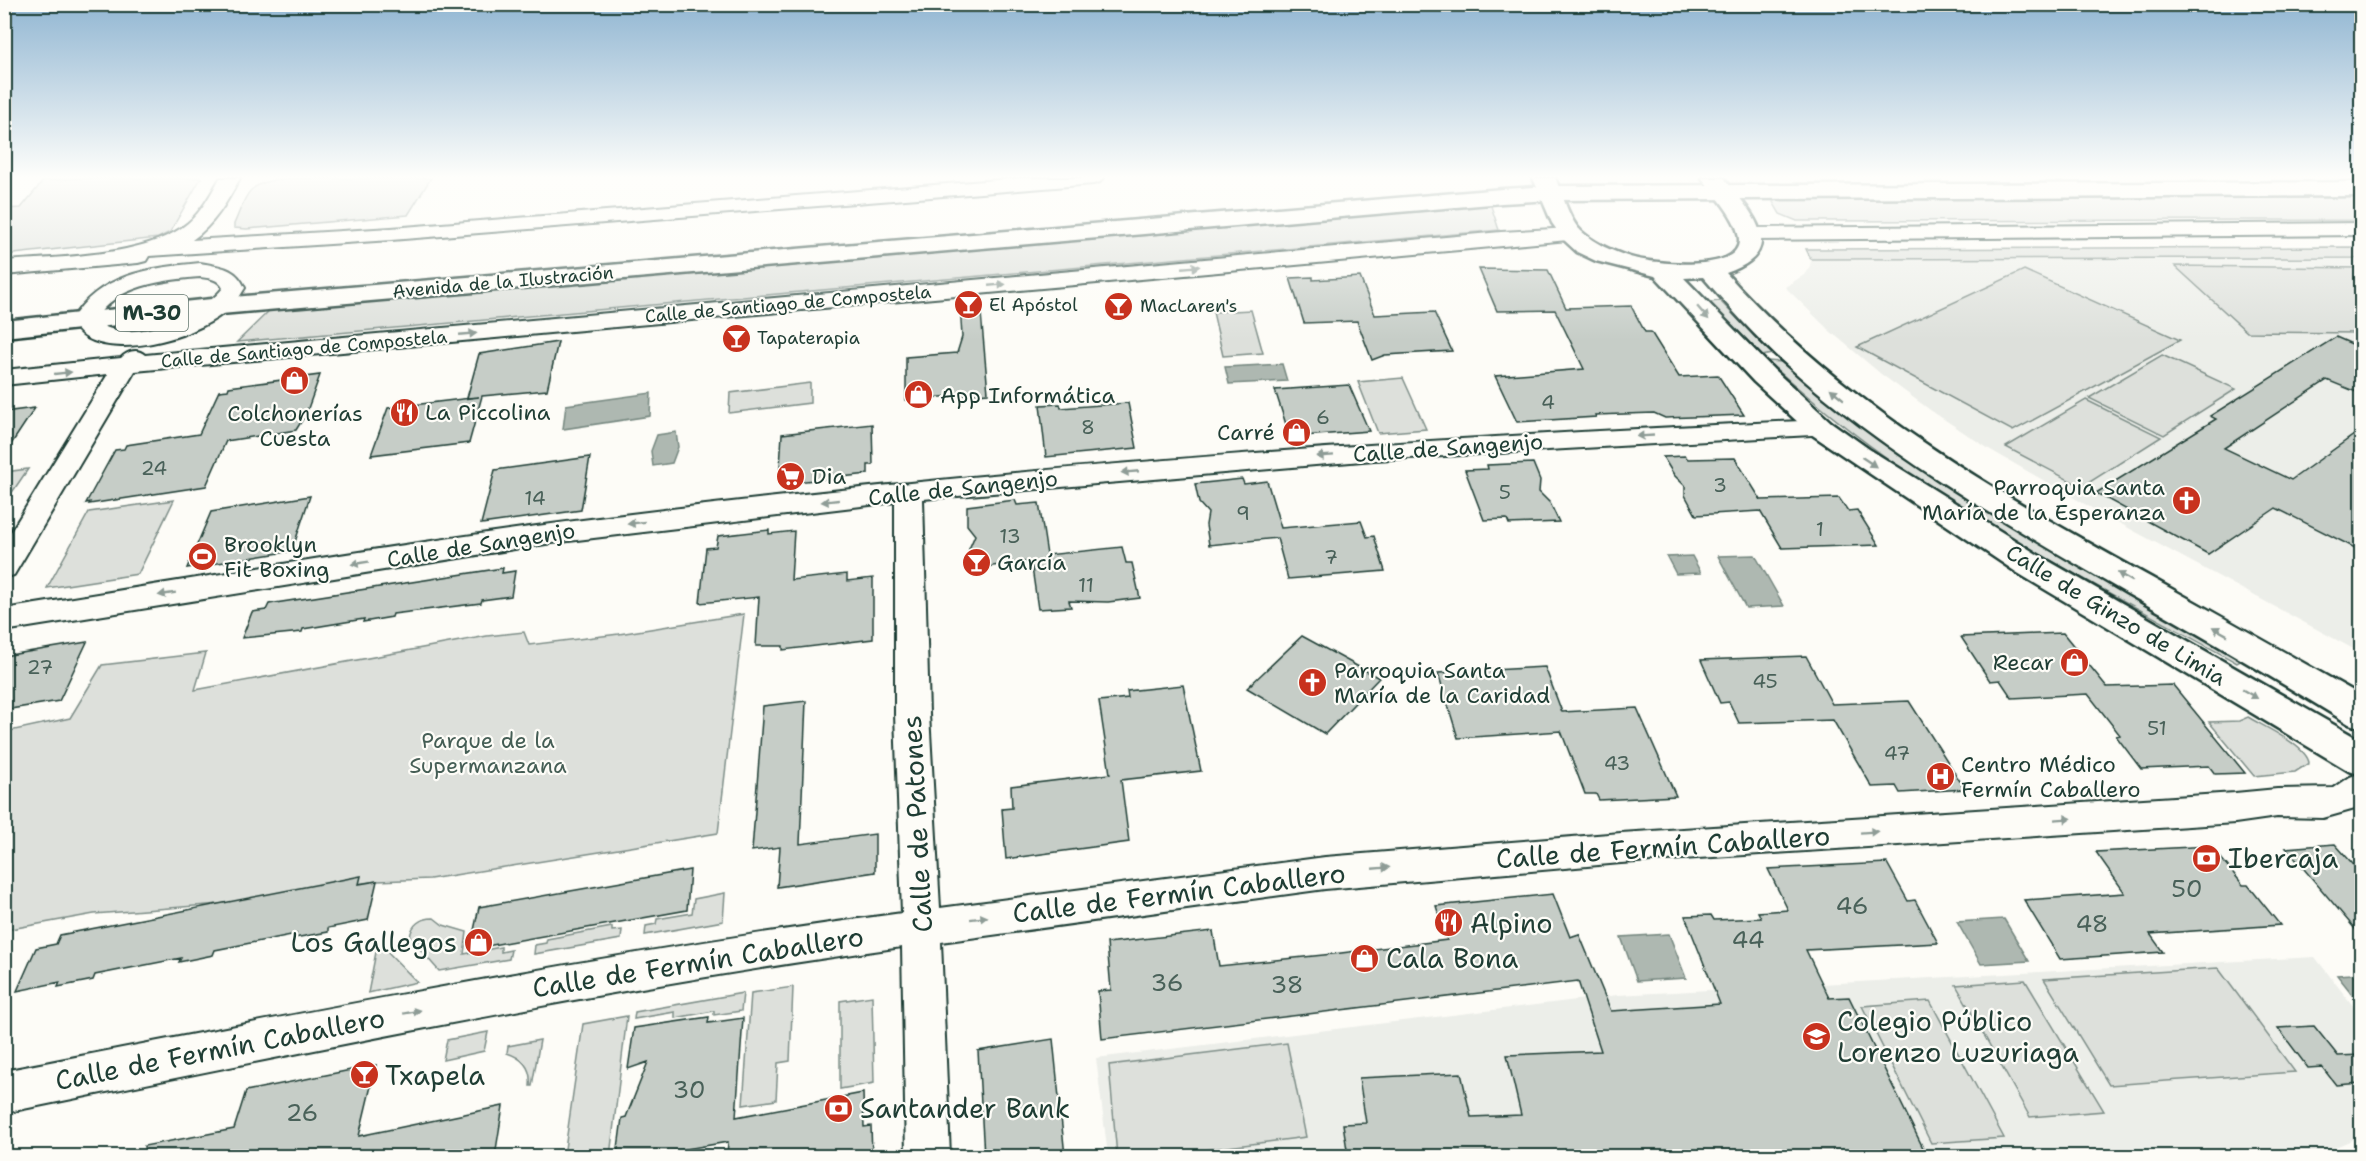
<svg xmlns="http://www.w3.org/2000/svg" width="2366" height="1161" viewBox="0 0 2366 1161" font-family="'Shantell Sans',sans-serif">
<rect width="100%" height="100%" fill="#fdfcf7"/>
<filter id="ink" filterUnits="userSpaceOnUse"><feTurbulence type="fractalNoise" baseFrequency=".0167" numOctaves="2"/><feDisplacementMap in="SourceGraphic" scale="12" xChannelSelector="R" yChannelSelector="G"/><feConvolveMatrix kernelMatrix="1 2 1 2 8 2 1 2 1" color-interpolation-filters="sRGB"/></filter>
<g filter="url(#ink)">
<path fill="#eceee9" d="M2361 258V653L2095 510 1989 449 1933 412 1881 374 1830 331 1785 287 1804 275 1810 266 1811 259Z
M2315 957 2361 1016V1136L2324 1152 2256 1156H1108L1096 1058 1618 995Z"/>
<path fill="#dde0db" stroke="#7e8e88" stroke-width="1.5" d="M82 178H201L170 232 158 238 5 255V209L21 208 43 181Z
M315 178H431L408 215 247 229 234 228V224C239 214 243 198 251 190 266 176 296 179 315 178Z
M2361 197 2362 220 1797 221 1780 214 1773 202 1777 198Z
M1490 203 1499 230 237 342 271 309Z
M2361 247V258L1811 259 1806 249Z
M2175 266 2361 268V333L2247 332Z
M2024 270 2180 340 2013 431 1857 347Z
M1720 301 1772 354 1762 356 1709 302Z
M1251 310 1263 353 1223 356 1213 312Z
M2162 355 2236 389 2164 435 2089 398Z
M1767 361 1782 362 1857 424 1958 494 2244 659 2237 663C2133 605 2025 550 1925 484 1869 448 1817 406 1767 361Z
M1403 378 1426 429 1378 433 1358 382Z
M810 383V403L729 413 730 393Z
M2086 400 2161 437 2082 487 2006 447Z
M28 469 13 491 5 492V472Z
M174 500 138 574 47 588 89 512Z
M744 614 718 833 430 879 377 881 220 904 94 914 5 930V732L70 718 102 665 206 653 195 690 487 636 524 632 529 645 619 634Z
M2248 717C2263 726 2307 746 2309 763L2295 772 2254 776 2209 722 2239 721Z
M725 893 723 921 645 935 646 926 656 924 657 919 692 913 694 899Z
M434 918 443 925 467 932 464 954 501 947V952L511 950 509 959 439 971 410 938C411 924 421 918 434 918Z
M612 927V931L622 930 621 939 534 954 535 945 546 943 547 939Z
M384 948 417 982 368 993 376 952Z
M2218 968 2295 1072 2109 1085 2044 979Z
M2025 980 2104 1111 2030 1117 1956 985Z
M793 987 790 1061 778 1063 776 1100 743 1105 751 993Z
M743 993 741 1011 714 1015V1011L675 1018V1012L634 1019 635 1012Z
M872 996 874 1083 840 1089V1001Z
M1930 1001 2004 1138 1931 1143 1862 1006Z
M627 1016 610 1156H564L583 1024Z
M488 1032 484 1051 443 1060 447 1040Z
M540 1040 532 1086H530C532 1068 523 1058 507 1053L508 1046Z
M1287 1043 1306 1137 1156 1156H1117L1109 1065Z"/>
<path fill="#aeb8b1" stroke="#75877f" stroke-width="1.5" d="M1282 364 1287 381 1229 384 1225 367Z
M651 393 650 416 563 429 566 405Z
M676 432 678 447 672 463 653 466 651 451 657 435Z
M1755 555 1784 606 1746 608 1718 556Z
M1692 556 1701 573 1676 574 1667 557Z
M2004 919 2029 961 1981 964 1957 922Z
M1669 934 1686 978 1637 981 1621 937Z
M2353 974 2361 984V1005L2337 975Z"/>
<path fill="#c6cdc7" stroke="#1f3d34" stroke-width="1.5" d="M1479 269 1548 270 1566 308 1631 306 1645 332H1651L1679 377 1718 375 1744 415 1665 418 1654 413 1595 415 1596 417 1517 422 1495 376 1584 369 1555 310 1497 311Z
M1313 277V280L1360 277 1375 315 1434 312 1452 351 1385 355 1372 360 1357 321 1304 323 1290 278Z
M980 301 988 393 906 400V357L957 353 962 337 960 303Z
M2336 337 2361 348V394L2327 380 2224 448 2291 480 2361 430V551L2276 508 2208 554 2096 493 2216 419 2210 416Z
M558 342 547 390 482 396 469 443 371 455 388 408 479 397 467 398 479 354Z
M320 375 306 414 296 430 226 441 206 486 89 504 90 502 86 503 115 450 124 449 126 445 199 434 219 391 228 390 229 387Z
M1349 385 1369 431 1290 437 1275 390Z
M1128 403 1137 448 1046 457 1040 405 1060 404 1061 408Z
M35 408 4 455V412Z
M872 424 873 465H868V474L779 484 782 434Z
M1685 456 1688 459 1735 458 1761 500 1839 498 1848 511 1857 510 1879 545 1782 548 1760 511 1696 515 1685 495V486L1674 475 1663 457Z
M590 457 581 510 481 524 495 470Z
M1533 463 1540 480 1539 492 1550 503 1559 522 1509 524 1507 519 1484 520 1465 470 1488 469 1487 465Z
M1242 479 1244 484 1267 481 1281 528 1361 521 1367 537 1374 536 1385 571 1288 579 1277 538 1209 545 1206 525 1208 513 1199 503 1195 484Z
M310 496 292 551 187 568 211 512Z
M1015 500 1017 505 1039 503 1047 555 1122 547 1126 563H1132L1140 598 1108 602 1069 601 1071 607 1038 609 1031 561 970 569 969 549 975 535 967 525V506Z
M769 530V534L794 531 791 580 847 574V581L873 578V639L783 650V646H756L759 597 700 603 706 548 716 547 718 536Z
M503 568 502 573 515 571 511 596 482 600 481 603 393 614 392 617 363 622 364 619 303 629 302 632 242 638 252 612 266 610 269 604Z
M2063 633 2107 687 2173 685 2245 773 2215 774 2209 766 2141 769 2116 736 2120 735 2088 694 2012 698 2000 680 1990 681 1961 637Z
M1302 636 1379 678 1325 734 1247 688Z
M87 642 59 701 4 710V656Z
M1806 656 1832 704 1909 701 1965 789 1900 793 1896 786 1872 787 1833 720 1739 723 1729 702 1720 703 1701 660Z
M1545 667 1562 712 1637 708 1676 796 1599 800 1596 794H1585L1561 731 1458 738 1438 673Z
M1183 685 1201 771 1121 780 1129 842 1006 859 1002 809 1012 808 1011 786 1110 774 1099 701 1128 698 1127 691Z
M806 701 800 844 875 834V872L777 887 780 847 752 851 763 706Z
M2335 844 2361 873V936L2286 848Z
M2211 846 2243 885H2248L2280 925 2150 934 2163 952 2060 959 2024 900 2125 893 2096 852Z
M1887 863 1908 901 1915 900 1938 943 1806 950 1829 998 1849 997 1927 1156H1348L1343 1124 1366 1123 1359 1078 1461 1073 1471 1117 1521 1115 1507 1055 1601 1051 1578 981 1102 1039 1098 991 1111 990 1107 943 1213 931 1219 966 1333 954 1447 940 1436 906 1553 894 1570 937 1579 934 1611 1011 1720 1004 1685 916 1711 915 1714 920 1761 918 1758 912 1788 910 1768 869Z
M690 870 687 910 470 949 479 907Z
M361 876 359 884 377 881 368 920 328 928V932L294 938 296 934 215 950 213 955 179 962 181 958 95 975 93 980 58 987 60 982 17 991 36 948 56 944 60 935Z
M709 1017 708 1023 743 1018 736 1117 863 1093 864 1127 871 1126 872 1156H727L728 1142 645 1156H617L622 1118 626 1117 648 1062 628 1069 634 1028Z
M2314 1026 2338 1056 2361 1055V1083L2336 1085 2322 1067 2308 1068 2278 1028Z
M1053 1039 1065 1156H984L978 1051Z
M376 1065 359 1136 503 1106 495 1156H145L144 1146 234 1129 246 1091Z"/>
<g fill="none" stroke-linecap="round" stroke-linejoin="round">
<defs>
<path id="minor" d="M220 178H240C227 202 214 225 192 240L391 228 1022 178H1103L1100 182 1093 184 391 240 149 256 146 261 138 263 4 275V261C56 257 148 257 188 223 202 211 211 194 220 178Z
M2362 223V235L1749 240 1741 239 1738 234 1741 229 1749 228Z
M1571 228 1579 229 1582 234 1579 239 135 371 14 575 4 578V543L108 374 4 385V370L121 358C128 351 137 348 145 355L1501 232Z
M200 263C221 267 236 267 245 288 241 294 237 302 231 307 202 335 124 359 87 338 81 335 75 327 71 321 98 274 150 268 200 263ZM200 277C209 278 219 279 223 288 201 316 125 349 95 320 115 285 164 280 200 277Z
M1821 420 1830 422 1834 428 1830 434 1374 460 923 499 929 714 940 908 1325 857 1621 833 2235 793 2277 789 2334 788 2350 777 2362 773V807L2323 818 2277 817 2235 823 1621 863 1325 889 941 942 950 1156H906L902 947C601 989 303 1052 4 1113V1071C302 1013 601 953 902 913L895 714V502L552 543 4 631V609C213 576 421 539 631 514 1026 465 1423 438 1821 420Z"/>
<path id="major" d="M1533 178H1555C1563 194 1568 218 1581 231 1595 244 1612 251 1630 257 1649 263 1738 274 1739 241 1740 221 1713 193 1702 178H1724C1751 213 1791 251 1726 273 1849 409 1994 491 2152 578 2222 617 2292 656 2362 696V728L2349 724C2275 679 2201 635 2126 593 2009 525 1889 457 1788 366 1757 339 1730 308 1703 277L1684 278 1774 370 1831 422 1869 449 2040 556 2362 741V775L2349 771 2016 572 1811 434 1754 382 1655 276 1596 261 1577 252 1564 240 1552 223Z"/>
<path id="highway" d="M2362 182V196L1552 200 1502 203 221 314 4 337V321L221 298 1502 189 1552 186Z"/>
</defs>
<use href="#minor" stroke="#1f3d34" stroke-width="4"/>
<use href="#major" stroke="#1f3d34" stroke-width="5"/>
<use href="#highway" stroke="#1f3d34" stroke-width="5"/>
<use href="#minor" fill="#fdfcf7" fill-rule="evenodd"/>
<use href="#major" fill="#fdfcf7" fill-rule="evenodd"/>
<use href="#highway" fill="#fdfcf7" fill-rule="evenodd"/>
</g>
<defs><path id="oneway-solid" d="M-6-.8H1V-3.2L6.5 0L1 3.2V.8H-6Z" transform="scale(1.5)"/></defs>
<g fill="#8e9c96">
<use href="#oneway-solid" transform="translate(1191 267) rotate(-5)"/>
<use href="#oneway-solid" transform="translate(997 285) rotate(-5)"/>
<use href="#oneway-solid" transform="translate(1703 313) rotate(49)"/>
<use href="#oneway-solid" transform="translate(468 334) rotate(-5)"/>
<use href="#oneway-solid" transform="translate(63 373) rotate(-6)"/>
<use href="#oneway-solid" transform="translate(1837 394) rotate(-141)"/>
<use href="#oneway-solid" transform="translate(1645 436) rotate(177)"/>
<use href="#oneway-solid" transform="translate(1325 456) rotate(176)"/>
<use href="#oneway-solid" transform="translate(1869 462) rotate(34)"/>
<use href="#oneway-solid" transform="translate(1130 472) rotate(175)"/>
<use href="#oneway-solid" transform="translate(830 501) rotate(174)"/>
<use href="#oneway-solid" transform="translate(636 523) rotate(173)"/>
<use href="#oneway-solid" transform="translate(360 563) rotate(171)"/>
<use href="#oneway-solid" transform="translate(2125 577) rotate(-150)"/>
<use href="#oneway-solid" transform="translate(167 594) rotate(171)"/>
<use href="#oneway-solid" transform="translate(2220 631) rotate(-151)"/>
<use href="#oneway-solid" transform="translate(2250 694) rotate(30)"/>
<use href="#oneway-solid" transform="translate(2063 819) rotate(-4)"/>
<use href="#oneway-solid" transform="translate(1869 832) rotate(-4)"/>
<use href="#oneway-solid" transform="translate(1381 868) rotate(-5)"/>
<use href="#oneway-solid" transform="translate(979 918) rotate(-7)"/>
<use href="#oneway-solid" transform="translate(412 1012) rotate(-10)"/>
</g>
</g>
<linearGradient id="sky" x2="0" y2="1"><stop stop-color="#91b6d2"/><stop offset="0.52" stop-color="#fefefb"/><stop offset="1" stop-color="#fefefb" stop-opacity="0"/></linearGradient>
<rect width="2366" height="340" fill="url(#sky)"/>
<defs>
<symbol id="bar-disc" viewBox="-11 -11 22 22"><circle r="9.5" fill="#c8321e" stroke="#fdfcf7"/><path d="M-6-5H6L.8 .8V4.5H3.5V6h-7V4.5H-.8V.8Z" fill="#fff"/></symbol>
<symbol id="shop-disc" viewBox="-11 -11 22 22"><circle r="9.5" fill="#c8321e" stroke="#fdfcf7"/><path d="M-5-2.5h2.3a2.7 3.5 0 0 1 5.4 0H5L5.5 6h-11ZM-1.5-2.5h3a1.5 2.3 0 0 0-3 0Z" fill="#fff"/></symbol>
<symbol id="restaurant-disc" viewBox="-11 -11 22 22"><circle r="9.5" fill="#c8321e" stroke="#fdfcf7"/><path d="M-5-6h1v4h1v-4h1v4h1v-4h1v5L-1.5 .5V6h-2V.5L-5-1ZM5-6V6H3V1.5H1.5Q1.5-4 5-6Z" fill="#fff"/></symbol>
<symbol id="supermarket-disc" viewBox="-11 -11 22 22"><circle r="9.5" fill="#c8321e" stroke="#fdfcf7"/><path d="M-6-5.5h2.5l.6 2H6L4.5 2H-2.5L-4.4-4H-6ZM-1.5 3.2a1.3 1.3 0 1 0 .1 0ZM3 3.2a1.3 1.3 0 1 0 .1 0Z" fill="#fff"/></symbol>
<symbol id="church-disc" viewBox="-11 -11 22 22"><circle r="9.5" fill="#c8321e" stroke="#fdfcf7"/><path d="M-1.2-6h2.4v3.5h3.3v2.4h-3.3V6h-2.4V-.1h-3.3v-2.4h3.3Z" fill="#fff"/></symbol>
<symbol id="stadium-disc" viewBox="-11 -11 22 22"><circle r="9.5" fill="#c8321e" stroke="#fdfcf7"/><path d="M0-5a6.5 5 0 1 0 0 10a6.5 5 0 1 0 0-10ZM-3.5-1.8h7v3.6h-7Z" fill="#fff"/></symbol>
<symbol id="hospital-disc" viewBox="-11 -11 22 22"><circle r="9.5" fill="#c8321e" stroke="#fdfcf7"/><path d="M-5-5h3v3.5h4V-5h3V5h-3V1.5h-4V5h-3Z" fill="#fff"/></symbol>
<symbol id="bank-disc" viewBox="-11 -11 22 22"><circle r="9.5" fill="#c8321e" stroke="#fdfcf7"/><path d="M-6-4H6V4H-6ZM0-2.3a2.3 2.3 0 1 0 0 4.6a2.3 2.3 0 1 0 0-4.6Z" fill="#fff"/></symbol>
<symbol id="school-disc" viewBox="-11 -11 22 22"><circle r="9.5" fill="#c8321e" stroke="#fdfcf7"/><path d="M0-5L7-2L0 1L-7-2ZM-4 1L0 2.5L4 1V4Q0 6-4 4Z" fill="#fff"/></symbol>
</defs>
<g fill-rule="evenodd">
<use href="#bar-disc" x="952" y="288" width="33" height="33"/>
<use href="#bar-disc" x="1102" y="290" width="33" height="33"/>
<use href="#bar-disc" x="720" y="322" width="33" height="33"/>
<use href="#shop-disc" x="278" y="364" width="33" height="33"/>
<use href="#shop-disc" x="902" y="378" width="33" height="33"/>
<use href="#restaurant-disc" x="388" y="396" width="33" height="33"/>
<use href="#shop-disc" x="1280" y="416" width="33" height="33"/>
<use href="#supermarket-disc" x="774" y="460" width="33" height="33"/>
<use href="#church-disc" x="2170" y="484" width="33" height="33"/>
<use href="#stadium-disc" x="186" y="540" width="33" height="33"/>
<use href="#bar-disc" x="960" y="546" width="33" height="33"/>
<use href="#shop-disc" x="2058" y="646" width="33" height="33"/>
<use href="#church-disc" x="1296" y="666" width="33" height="33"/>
<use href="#hospital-disc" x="1924" y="760" width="33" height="33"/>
<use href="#bank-disc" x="2190" y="842" width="33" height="33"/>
<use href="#restaurant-disc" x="1432" y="906" width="33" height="33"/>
<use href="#shop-disc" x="462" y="926" width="33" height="33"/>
<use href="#shop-disc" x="1348" y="942" width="33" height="33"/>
<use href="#school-disc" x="1800" y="1020" width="33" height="33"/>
<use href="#bar-disc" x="348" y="1058" width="33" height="33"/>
<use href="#bank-disc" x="822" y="1092" width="33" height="33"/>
</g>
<g text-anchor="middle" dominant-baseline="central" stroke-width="4.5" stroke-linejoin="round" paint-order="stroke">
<g font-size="18" fill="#1f3d34" stroke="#fdfcf7">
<text transform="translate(503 282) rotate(-5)">Avenida de la Ilustración</text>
<text transform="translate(788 304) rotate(-5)">Calle de Santiago de Compostela</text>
<text transform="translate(304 349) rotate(-5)">Calle de Santiago de Compostela</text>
</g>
<g font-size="18" fill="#1f3d34" stroke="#fdfcf7" text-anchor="start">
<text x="989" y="305">El Apóstol</text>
<text x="1140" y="306">MacLaren's</text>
<text x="757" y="338">Tapaterapia</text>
</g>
<g font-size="20" fill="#496159">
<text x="1548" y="402">4</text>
<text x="1323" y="417">6</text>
<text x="1088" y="427">8</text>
<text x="154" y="468">24</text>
<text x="1720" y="485">3</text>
<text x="1505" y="492">5</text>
<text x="535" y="498">14</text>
<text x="1243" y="513">9</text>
<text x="1820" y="529">1</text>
<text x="1010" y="536">13</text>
<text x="1331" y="557">7</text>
<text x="1086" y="585">11</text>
<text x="40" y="667">27</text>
<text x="1765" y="681">45</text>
<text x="2157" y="728">51</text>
<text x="1897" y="753">47</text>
<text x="1617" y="763">43</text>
</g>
<rect fill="#fdfcf7" stroke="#62766e" stroke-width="1.5" x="116" y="295" width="72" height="36" rx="4.5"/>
<g font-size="21" font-weight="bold" fill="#1f3d34">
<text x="152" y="313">M-30</text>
</g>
<g font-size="22" fill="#1f3d34" stroke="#fdfcf7" text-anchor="start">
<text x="940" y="395">App Informática</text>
<text x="425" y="412">La Piccolina</text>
<text x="295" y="413" text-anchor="middle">Colchonerías<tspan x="295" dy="25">Cuesta</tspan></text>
<text x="1275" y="432" text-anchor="end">Carré</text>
<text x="812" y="476">Dia</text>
<text x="2165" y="487" text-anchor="end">Parroquia Santa<tspan x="2165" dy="25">María de la Esperanza</tspan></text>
<text x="224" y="544">Brooklyn<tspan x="224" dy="25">Fit Boxing</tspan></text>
<text x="997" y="562">García</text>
<text x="2054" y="662" text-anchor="end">Recar</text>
<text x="1334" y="670">Parroquia Santa<tspan x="1334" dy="25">María de la Caridad</tspan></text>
<text x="1961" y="764">Centro Médico<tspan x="1961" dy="25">Fermín Caballero</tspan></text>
</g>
<g font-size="22" fill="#1f3d34" stroke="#fdfcf7">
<text transform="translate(1448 448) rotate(-4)">Calle de Sangenjo</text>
<text transform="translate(963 488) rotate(-6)">Calle de Sangenjo</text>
<text transform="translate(481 545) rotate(-9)">Calle de Sangenjo</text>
<text transform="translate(2116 615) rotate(31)">Calle de Ginzo de Limia</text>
</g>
<g font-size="22" fill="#455e55" stroke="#fdfcf7">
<text x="488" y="740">Parque de la<tspan x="488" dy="25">Supermanzana</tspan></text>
</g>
<g font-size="24" fill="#496159">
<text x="2187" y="889">50</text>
<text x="1852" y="906">46</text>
<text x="2092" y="924">48</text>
<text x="1748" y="940">44</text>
<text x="1167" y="983">36</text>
<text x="1287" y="985">38</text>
<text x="689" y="1090">30</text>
<text x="302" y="1113">26</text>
</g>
<g font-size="27" fill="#1f3d34" stroke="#fdfcf7">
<text transform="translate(917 824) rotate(-93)">Calle de Patones</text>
<text transform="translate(1663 847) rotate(-4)">Calle de Fermín Caballero</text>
<text transform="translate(1179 893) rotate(-7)">Calle de Fermín Caballero</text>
<text transform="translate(698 962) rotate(-9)">Calle de Fermín Caballero</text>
<text transform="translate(220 1049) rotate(-11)">Calle de Fermín Caballero</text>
</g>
<g font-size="27" fill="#1f3d34" stroke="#fdfcf7" text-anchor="start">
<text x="2228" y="858">Ibercaja</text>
<text x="1470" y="923">Alpino</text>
<text x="457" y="942" text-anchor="end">Los Gallegos</text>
<text x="1386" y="958">Cala Bona</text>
<text x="1837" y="1021">Colegio Público<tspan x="1837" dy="31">Lorenzo Luzuriaga</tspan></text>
<text x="385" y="1075">Txapela</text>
<text x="860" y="1108">Santander Bank</text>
</g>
</g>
<rect width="2366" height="1161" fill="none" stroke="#fdfcf7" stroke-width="24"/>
<rect x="12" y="12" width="2342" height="1137" fill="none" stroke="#1f3d34" stroke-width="2" filter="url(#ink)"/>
</svg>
